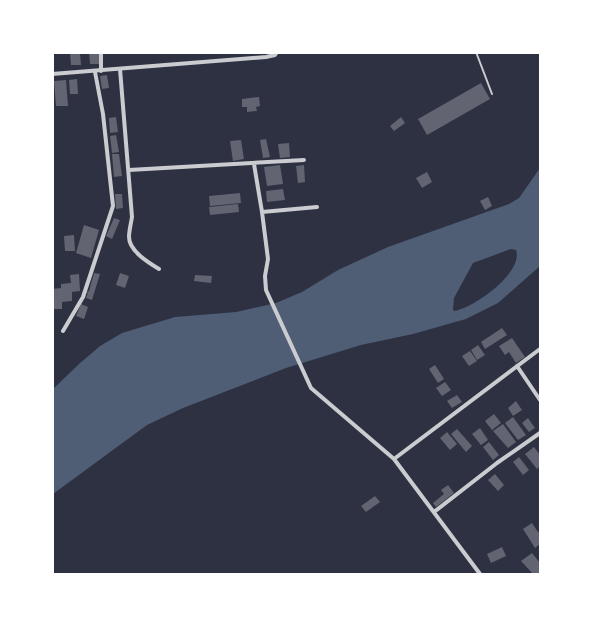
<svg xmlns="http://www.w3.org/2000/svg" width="593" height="627" viewBox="0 0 593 627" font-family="'Work Sans',sans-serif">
<rect width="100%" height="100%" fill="#2d3142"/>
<path fill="#4f5d75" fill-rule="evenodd" d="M540 168V266L498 303 466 319 413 334 361 345 286 368 183 408 147 425 53 494V389L79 364 100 346 122 333 175 317 236 312 276 303 302 292 338 270 388 247 509 204 519 198ZM511 249 516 250C524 272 474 308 454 311L453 309 454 298 473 263Z"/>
<path fill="#626471" d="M89 52H99L100 64H90Z
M70 53H80L81 65H71Z
M107 75 109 88 102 89 100 76Z
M77 79 78 94H70L69 80Z
M66 80 68 106H56L54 81Z
M481 83 490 99 427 135 418 119Z
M259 97 260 106 256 107 257 111 247 112V107H242V99Z
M116 117 118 132 110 133 109 118Z
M401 117 405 123 394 131 390 126Z
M116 135 119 152 112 153 110 136Z
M266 139 270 157 263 158 260 140Z
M241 140 244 159 233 161 230 141Z
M289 143 290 157 280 158 278 144Z
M112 154H119L122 176 114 177Z
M280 165 283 184 267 186 264 167Z
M304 165 305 182 298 183 296 166Z
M427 172 432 182 422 188 416 178Z
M283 189 285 200 267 202 266 191Z
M240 193 241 203 210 206 209 196Z
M115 194H122L123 208 116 209Z
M488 197 492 206 485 210 480 201Z
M238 204 239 212 210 215 209 207Z
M114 218 120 220 112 239 106 236Z
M84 225 99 230 91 258 76 253Z
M74 235 75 251H65L64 236Z
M94 273 100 274 92 300 86 298 88 293H86L89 291Z
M120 273 129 276 125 288 116 285Z
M79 274 80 291 72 292V301L62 302V309H52V289L61 288V284L71 283 70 275Z
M195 275 212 276 211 283 194 281Z
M81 304 88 307 84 319 76 316Z
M502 328 507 335 485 349 481 342Z
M512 338 525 357 516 363 509 352 505 355 499 346Z
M478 345 485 355 477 360 471 350Z
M470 351 477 361 469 366 462 356Z
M435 365 444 379 438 383 429 369Z
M445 382 451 390 442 396 436 388Z
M457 395 462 402 452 408 447 401Z
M516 401 522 410 513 416 508 408Z
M494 414 501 423 492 430 485 421Z
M513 417 526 435 518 440 505 423Z
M528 418 535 428 529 432 522 423Z
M503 424 516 442 508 448 493 431Z
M480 428 488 440 481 445 472 434Z
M457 429 472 446 466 452 451 434Z
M447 432 457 444 450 450 440 438Z
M489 442 499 455 493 460 483 447Z
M534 447 540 455V466L537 469 525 454Z
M519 457 529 470 523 475 513 462Z
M495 474 504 485 498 491 488 480Z
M448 485 454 493 436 507 433 503 444 494 441 490Z
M375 496 380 502 366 512 361 506Z
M532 523 538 532 540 533V544L535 548 523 529Z
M502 547 506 556 491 563 487 554Z
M532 553 540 563V574H533L521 561Z"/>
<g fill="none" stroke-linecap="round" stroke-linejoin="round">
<path stroke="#caccd0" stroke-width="2" d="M476 52 492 94"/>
<path stroke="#caccd0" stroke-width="4" d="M120 69 132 217C131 223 129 231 129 237 129 251 149 263 159 269
M101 71V52
M52 74 266 57 275 55 277 52
M254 164 262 212 317 207
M129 170 304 160
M262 212 268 259 265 276 266 290 311 388 394 459 480 574
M63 331 83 297 113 206 103 114 95 72
M517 366 540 400
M394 459 540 349
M434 512 497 463 540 433"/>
</g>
<rect width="593" height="627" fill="none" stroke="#ffffff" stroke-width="108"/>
</svg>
